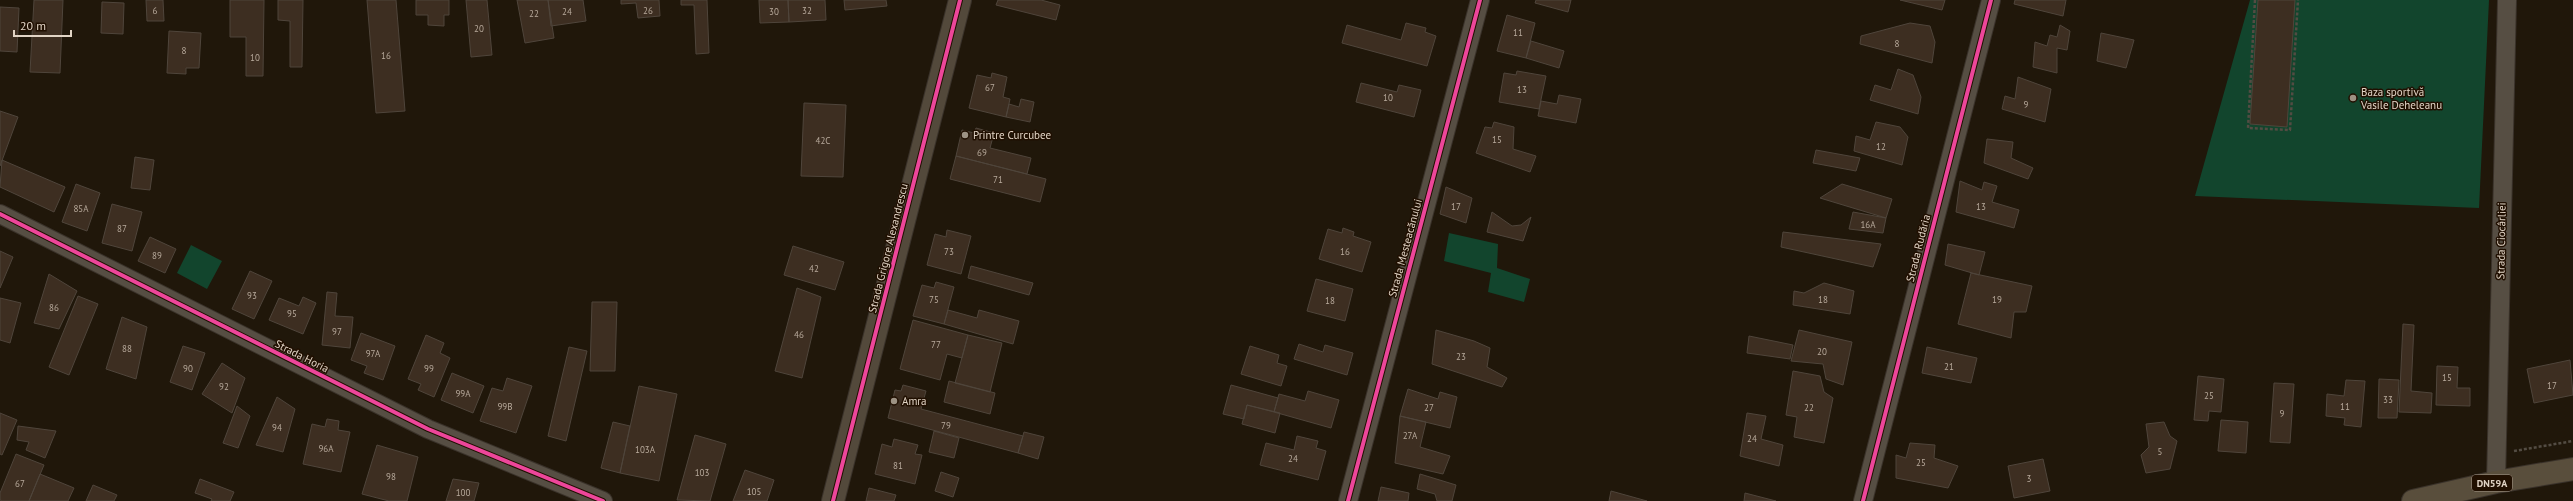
<svg xmlns="http://www.w3.org/2000/svg" width="2573" height="501" viewBox="0 0 2573 501" font-family="'PT Sans',sans-serif">
<rect width="100%" height="100%" fill="#20170a"/>
<path fill="#12452d" d="M2250 0H2489L2479 208 2195 196Z
M1449 233 1498 244 1497 268 1530 279 1524 302 1488 292 1491 273 1444 261Z
M191 245 222 261 207 289 177 273Z"/>
<path fill="#3d2e21" stroke="#4f453b" d="M34 0H63L60 73 30 72Z
M146 0H163L164 21H147Z
M230 0H264L263 76H246V37H230Z
M278 0H303L302 67H290V21L278 20Z
M367 0H396L405 111 376 113Z
M416 0H449V15H444V26L428 25V15H416Z
M466 0H487L492 55 471 57Z
M517 0H548L554 38 525 43Z
M548 0H583L586 21 551 26Z
M621 0H659L660 16 638 18 636 3 621 4Z
M681 0H707L709 53 696 54 694 5H681Z
M759 0H788L789 22 760 23Z
M788 0H825L826 20 789 22Z
M844 0H886L887 6 845 10Z
M998 0H1041L1060 5 1056 20 996 5Z
M1536 0H1571L1568 12 1535 3Z
M1900 0H1945L1942 10Z
M2015 0H2066L2063 16 2014 4Z
M2258 0H2295L2287 127 2250 124Z
M102 2 124 3 123 34 101 33Z
M0 7 19 8 17 52 0 51Z
M1507 15 1535 23 1526 58 1497 51Z
M1406 23 1426 28 1425 32 1436 36 1427 66 1342 43 1347 25 1401 40Z
M1910 23 1930 26 1935 42 1932 63 1860 44 1861 36Z
M2060 25 2070 31 2067 50 2057 48V73L2033 67 2035 42 2047 46 2050 35 2057 37Z
M169 31 201 33 199 68H186V74L167 73Z
M2101 33 2134 40 2126 68 2097 61Z
M1531 41 1564 51 1559 68 1526 58Z
M1898 69 1913 75 1921 97 1918 114 1870 100 1875 85 1891 90Z
M1517 71 1546 76 1539 109 1499 102 1504 73 1516 75Z
M992 73 1007 77 1003 97 1010 99 1006 117 969 108 977 75 991 78Z
M2018 77 2051 89 2045 122 2002 109 2005 96 2015 99Z
M1361 83 1397 92 1399 85 1421 90 1414 117 1356 102Z
M1559 95 1581 99 1576 123 1538 116 1541 101 1557 104Z
M1021 99 1034 102 1030 122 1006 117 1009 104 1019 107Z
M804 103 846 105 843 177 801 176Z
M0 111 18 117 0 166Z
M1494 122 1514 127 1513 149 1536 156 1530 172 1476 153 1485 127 1492 128Z
M1876 122 1900 127 1908 137 1902 165 1854 151 1856 136 1870 140Z
M976 128 994 133 990 148 1031 158 1027 174 956 156 962 130 974 133Z
M1987 139 2013 142 2011 158 2033 168 2028 179 1984 163Z
M1816 150 1860 158 1856 171 1813 163Z
M956 156 1046 179 1040 202 950 179Z
M135 157 154 160 150 190 131 188Z
M2 160 65 187 54 212 0 187Z
M1960 181 1982 190 1984 182 1997 186 1992 202 2019 210 2014 228 1956 212Z
M76 184 100 193 87 231 62 222Z
M1842 184 1892 199 1886 218 1820 198Z
M1446 187 1472 198 1466 223 1440 214Z
M112 204 142 212 132 251 102 243Z
M1492 212 1512 226 1521 225 1531 217 1523 241 1487 232Z
M1853 212 1886 218 1883 233 1849 229Z
M1343 228 1354 232 1353 236 1371 242 1362 272 1319 259 1328 229 1342 233Z
M947 230 971 236 961 274 927 265 935 234 946 237Z
M1783 232 1881 244 1873 267 1781 247Z
M150 237 176 249 165 273 138 261Z
M1948 244 1985 252 1979 275 1945 265Z
M793 246 844 262 835 290 784 275Z
M0 251 13 257 0 288Z
M971 266 1033 283 1029 295 968 278Z
M250 271 272 281 254 319 232 309Z
M1971 273 2032 286 2026 312H2014L2011 338 1958 324Z
M49 274 77 291 59 329 34 323Z
M1316 279 1353 289 1345 321 1307 311Z
M936 282 954 287 944 324 913 316 922 285 934 288Z
M1824 283 1854 291 1850 314 1793 305 1794 291 1804 293Z
M797 288 821 297 802 378 775 371Z
M327 292 337 293 335 316 353 317 350 348 322 345Z
M78 296 98 304 69 375 49 367Z
M303 297 316 303 303 334 269 320 279 298 299 306Z
M0 298 21 303 10 343 0 340Z
M592 302H617L615 371H590Z
M948 310 977 318 979 310 1019 321 1013 344 944 324Z
M122 317 147 327 136 379 106 369Z
M913 320 968 335 962 358 947 354 940 380 900 369Z
M2403 324 2414 325 2411 391 2432 393 2431 413 2399 412Z
M1436 330 1474 341 1490 348 1487 367 1507 378 1502 387 1432 364Z
M1799 330 1852 342 1843 385 1826 379 1823 364 1791 361Z
M361 333 395 346 383 380 364 373 367 366 351 360Z
M426 335 444 343 440 353 450 358 434 397 418 390 421 384 408 379Z
M968 335 1002 343 990 392 955 383Z
M1749 336 1793 345 1790 359 1747 353Z
M1299 344 1323 352 1325 345 1353 353 1347 375 1294 359Z
M183 346 205 353 192 390 170 382Z
M1250 346 1279 355 1277 363 1287 366 1281 386 1241 374Z
M569 347 587 351 566 441 548 436Z
M1927 347 1977 358 1971 383 1922 373Z
M2570 360 2573 395 2534 403 2527 369Z
M222 363 245 378 232 413 202 394Z
M2437 366 2458 367 2457 388H2470V406L2436 405Z
M1793 371 1820 376 1824 392 1833 398 1824 443 1794 437 1797 417 1786 415Z
M452 373 484 386 473 413 441 400Z
M2198 376 2224 379 2221 412 2209 411 2208 421 2194 420Z
M507 378 532 386 516 433 480 421 492 388 503 391Z
M2379 379 2399 380 2397 418H2378Z
M2346 380 2365 381 2361 427 2344 425 2345 418 2326 416 2327 394 2344 396Z
M949 381 995 393 990 414 944 402Z
M2274 383 2294 384 2290 443 2270 442Z
M903 385 926 391 921 409 1023 436 1018 453 888 418 895 390 901 391Z
M1231 385 1278 398 1274 412 1247 405 1244 419 1223 414Z
M639 386 677 394 659 481 620 473Z
M1408 389 1438 399 1440 392 1457 397 1450 428 1400 416Z
M1308 391 1339 400 1331 428 1274 412 1279 394 1305 401Z
M277 397 295 409 283 452 256 445Z
M1247 405 1280 413 1275 433 1242 424Z
M237 406 250 416 238 448 223 443Z
M0 413 17 420 2 455 0 454Z
M1747 413 1766 416 1761 439 1783 445 1779 466 1740 456Z
M1400 416 1426 422 1420 447 1450 456 1443 474 1395 463Z
M327 419 339 421 338 430 350 432 341 472 303 464 312 424 325 427Z
M2221 420 2248 422 2246 453 2218 451Z
M613 422 630 426 620 473 601 468Z
M2164 422 2170 436 2177 441 2170 469 2146 473 2141 455 2149 447 2146 424Z
M18 426 56 431 45 458 26 450 29 442 17 440Z
M934 431 959 438 954 458 929 452Z
M1024 432 1044 437 1038 459 1018 453Z
M695 435 726 444 710 501 677 500Z
M1297 436 1318 441 1316 448 1326 451 1318 480 1260 465 1266 443 1294 450Z
M894 439 918 445 915 454 922 455 915 484 875 474 882 444 892 447Z
M1910 443 1935 445 1934 458 1958 466 1948 488 1896 478V455L1906 458Z
M377 445 418 457 407 501H389L362 494Z
M16 454 44 465 29 501H2L0 500V493Z
M2043 459 2050 491 2014 498 2008 466Z
M745 470 774 480 767 501H733Z
M941 472 959 478 953 497 935 491Z
M40 474 74 488 68 501H29Z
M1420 474 1456 485 1452 501H1437L1435 494 1417 489Z
M200 479 234 492 230 501H211L212 499 195 493Z
M453 479 479 483 474 501H446Z
M93 485 117 495 114 501H86Z
M1381 487 1409 493 1408 501H1378Z
M869 488 896 495 894 501H866Z
M1611 491 1647 501H1609Z
M1745 493 1776 501H1744Z"/>
<g fill="none" stroke-linecap="round" stroke-linejoin="round">
<defs>
<path id="street" d="M0 214 428 429 603 501
M2496 482 2507 0
M1348 501 1480 0
M1863 501 1991 0"/>
<path id="secondary" d="M833 501 960 0"/>
<path id="primary" d="M2413 501 2496 482 2573 469"/>
</defs>
<use href="#street" stroke="#3a322a" stroke-width="20"/>
<use href="#secondary" stroke="#3a322a" stroke-width="24"/>
<use href="#primary" stroke="#3a322a" stroke-width="24"/>
<path stroke="#534c43" stroke-width="2.5" stroke-dasharray="3 2" stroke-linecap="butt" d="M2255 0 2248 128 2290 130 2298 0
M2514 451 2573 441"/>
<use href="#street" stroke="#564e43" stroke-width="18"/>
<use href="#secondary" stroke="#53493b" stroke-width="22"/>
<use href="#primary" stroke="#594e3c" stroke-width="22"/>
<defs>
<path id="cycleway" d="M0 214 428 429 603 501
M833 501 960 0
M1348 501 1480 0
M1863 501 1991 0"/>
</defs>
<use href="#cycleway" stroke="#200f00" stroke-width="6"/>
<use href="#cycleway" stroke="#ed469a" stroke-width="4"/>
</g>
<g fill="#9d9284" stroke="#200f00" stroke-width="1.5">
<circle cx="2353" cy="98" r="4"/>
<circle cx="965" cy="135" r="4"/>
<circle cx="894" cy="401" r="4"/>
</g>
<g text-anchor="middle" dominant-baseline="central" stroke-width="3" stroke-linejoin="round" paint-order="stroke">
<g font-size="9" fill="#b8aa9c">
<text x="155" y="10">6</text>
<text x="648" y="10">26</text>
<text x="807" y="10">32</text>
<text x="567" y="11">24</text>
<text x="774" y="11">30</text>
<text x="534" y="13">22</text>
<text x="479" y="28">20</text>
<text x="1518" y="32">11</text>
<text x="1897" y="43">8</text>
<text x="184" y="50">8</text>
<text x="386" y="55">16</text>
<text x="255" y="57">10</text>
<text x="990" y="87">67</text>
<text x="1522" y="89">13</text>
<text x="1388" y="97">10</text>
<text x="2026" y="104">9</text>
<text x="1497" y="139">15</text>
<text x="823" y="140">42C</text>
<text x="1881" y="146">12</text>
<text x="982" y="152">69</text>
<text x="998" y="179">71</text>
<text x="1456" y="206">17</text>
<text x="1981" y="206">13</text>
<text x="81" y="208">85A</text>
<text x="1868" y="224">16A</text>
<text x="122" y="228">87</text>
<text x="949" y="251">73</text>
<text x="1345" y="251">16</text>
<text x="157" y="255">89</text>
<text x="814" y="268">42</text>
<text x="252" y="295">93</text>
<text x="934" y="299">75</text>
<text x="1823" y="299">18</text>
<text x="1997" y="299">19</text>
<text x="1330" y="300">18</text>
<text x="54" y="307">86</text>
<text x="292" y="313">95</text>
<text x="337" y="331">97</text>
<text x="799" y="334">46</text>
<text x="936" y="344">77</text>
<text x="127" y="348">88</text>
<text x="1822" y="351">20</text>
<text x="373" y="353">97A</text>
<text x="1461" y="356">23</text>
<text x="1949" y="366">21</text>
<text x="188" y="368">90</text>
<text x="429" y="368">99</text>
<text x="2447" y="377">15</text>
<text x="2552" y="385">17</text>
<text x="224" y="386">92</text>
<text x="463" y="393">99A</text>
<text x="2209" y="395">25</text>
<text x="2388" y="399">33</text>
<text x="505" y="406">99B</text>
<text x="2345" y="406">11</text>
<text x="1429" y="407">27</text>
<text x="1809" y="407">22</text>
<text x="2282" y="413">9</text>
<text x="946" y="425">79</text>
<text x="277" y="427">94</text>
<text x="1410" y="435">27A</text>
<text x="1752" y="438">24</text>
<text x="326" y="448">96A</text>
<text x="645" y="449">103A</text>
<text x="2160" y="451">5</text>
<text x="1293" y="458">24</text>
<text x="1921" y="462">25</text>
<text x="898" y="465">81</text>
<text x="702" y="472">103</text>
<text x="391" y="476">98</text>
<text x="2029" y="478">3</text>
<text x="20" y="483">67</text>
<text x="754" y="491">105</text>
<text x="463" y="492">100</text>
</g>
<rect fill="#200f00" stroke="#a7998a" stroke-width="1" x="2472" y="475" width="40" height="16" rx="3"/>
<g font-size="10" font-weight="bold" fill="#e1d4c5">
<text x="2492" y="483">DN59A</text>
</g>
<g font-size="11" fill="#e1d4c5" stroke="#200f00" text-anchor="start">
<text x="2361" y="92">Baza sportivă<tspan x="2361" dy="13">Vasile Deheleanu</tspan></text>
<text x="973" y="135">Printre Curcubee</text>
<text x="902" y="401">Amra</text>
</g>
<g font-size="11" fill="#e1d4c5" stroke="#200f00">
<text transform="translate(2501 241) rotate(-89)">Strada Ciocârliei</text>
<text transform="translate(888 248) rotate(-76)">Strada Grigore Alexandrescu</text>
<text transform="translate(1405 248) rotate(-75)">Strada Mesteacănului</text>
<text transform="translate(1918 248) rotate(-76)">Strada Rudăria</text>
<text transform="translate(302 356) rotate(27)">Strada Horia</text>
</g>
</g>
<path d="M14 30v6h57v-6" fill="none" stroke="#e1d4c5" stroke-width="2"/>
<text x="20" y="30" font-size="12" fill="#e1d4c5" stroke="#200f00" stroke-width="3" paint-order="stroke">20 m</text>
</svg>
